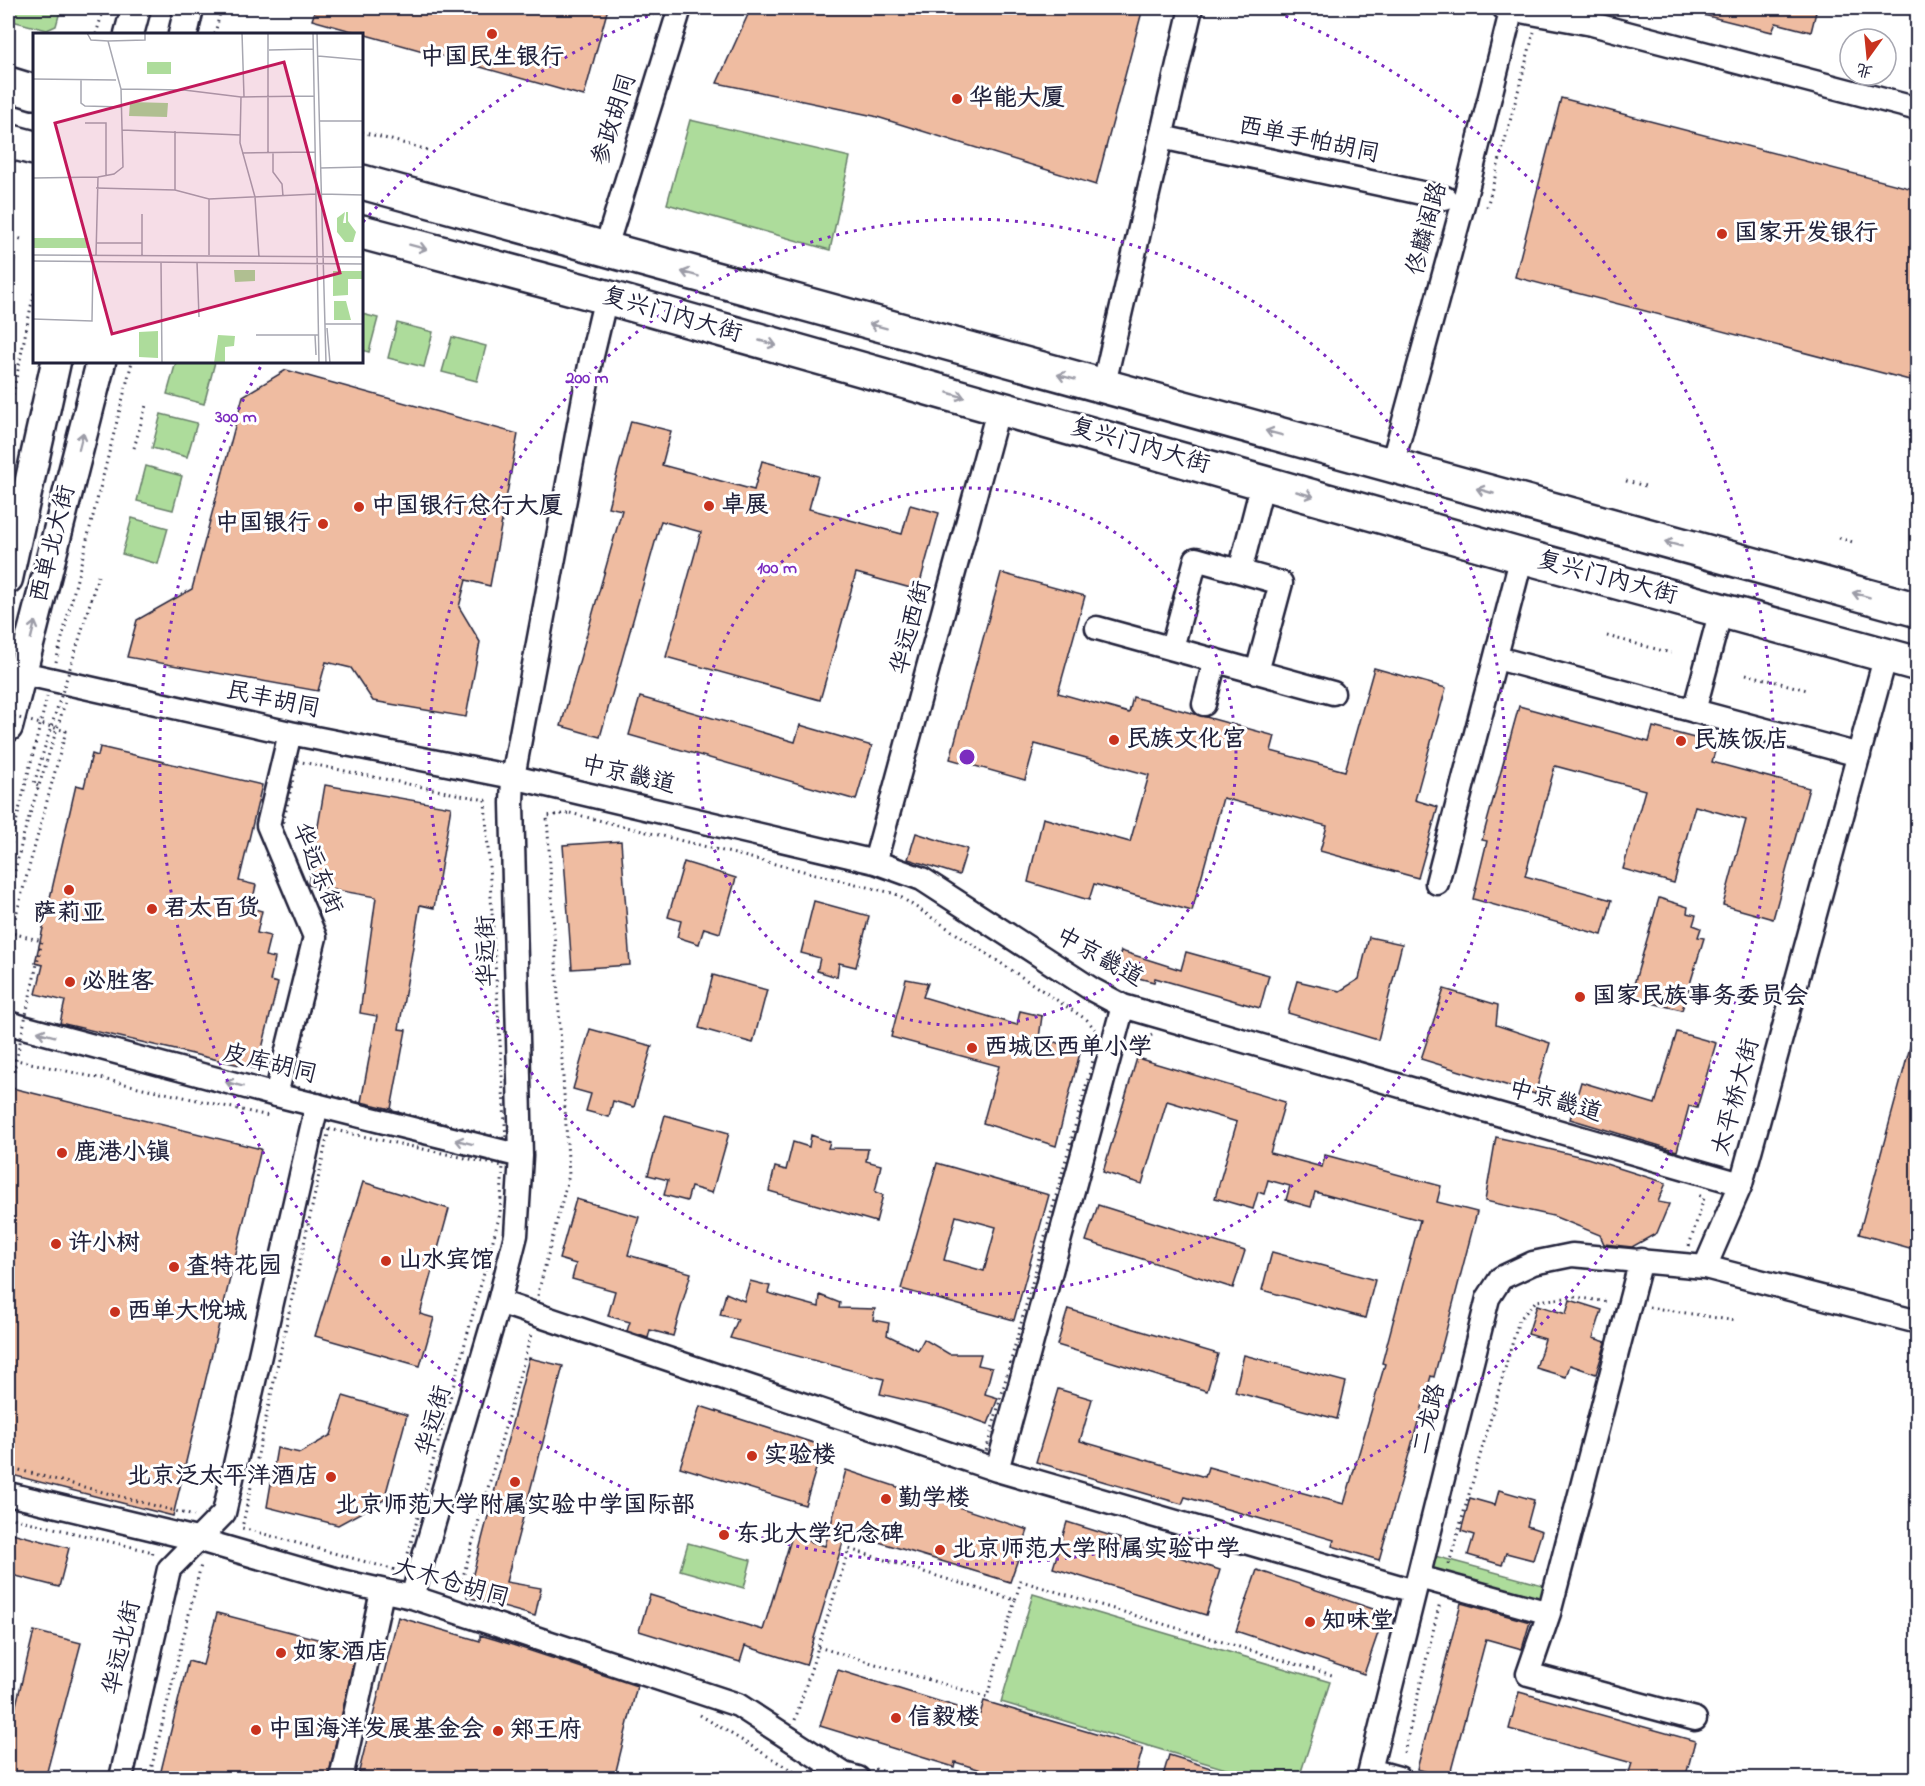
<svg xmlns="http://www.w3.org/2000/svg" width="1925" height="1786" viewBox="0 0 1925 1786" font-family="'Indie Flower','LXGW WenKai TC',sans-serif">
<rect width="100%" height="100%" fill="#fff"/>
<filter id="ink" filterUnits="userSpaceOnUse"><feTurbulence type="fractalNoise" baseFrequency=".0167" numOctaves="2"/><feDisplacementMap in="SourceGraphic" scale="12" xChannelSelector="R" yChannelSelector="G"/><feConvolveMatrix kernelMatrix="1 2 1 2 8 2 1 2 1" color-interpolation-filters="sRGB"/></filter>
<g filter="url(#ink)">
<path fill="#addc9b" stroke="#687f6b" stroke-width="1.5" d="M8 8H61L56 26 47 30 8 20Z
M690 120 850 157 830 250 667 204Z
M362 314 378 318 369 352 362 350Z
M397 323 433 332 424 367 388 358Z
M452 337 486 346 477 381 442 372Z
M176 362H215L204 404 167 394Z
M161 414 197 423 187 457 152 448Z
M146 466 182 476 173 510 137 501Z
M132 518 168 528 158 564 122 554Z
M688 1543 751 1560 744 1588 680 1570Z
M1431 1555 1550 1587 1545 1603 1426 1571Z
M1033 1594 1330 1682 1299 1778H1256L1001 1702Z"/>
<path fill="#efbca1" stroke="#22223b" stroke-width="1.5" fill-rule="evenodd" d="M316 8H608L584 96 312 20Z
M751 8H1143L1096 185 874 116 717 83Z
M1695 8H1817L1811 32 1776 23 1772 32 1695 13Z
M1561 98 1917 190V382L1515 277Z
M286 370 518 434 490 586 466 580 459 607 480 642 466 717 373 701 351 668 326 662 318 691 127 657 137 620 192 589 243 396Z
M631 421 671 431 662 465 754 490 762 461 818 476 809 509 902 534 910 505 939 513 918 590 856 573 820 700 666 657 701 532 661 521 600 737 561 726 622 510 608 507Z
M1001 573 1085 596 1058 693 1129 713 1133 697 1275 736 1271 751 1345 771 1374 668 1446 688 1415 800 1438 807 1418 878 1320 851 1327 826 1223 798 1192 911 1094 884 1089 900 1028 882 1043 818 1130 842 1149 775 1035 744 1025 780 950 759Z
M640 697 795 742 800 725 872 746 856 800 629 735Z
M1519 706 1649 742 1653 727 1717 744 1712 762 1809 788 1773 919 1723 905 1746 820 1695 806 1674 883 1623 869 1645 790 1555 766 1525 876 1612 900 1602 935 1473 899 1487 841 1482 840Z
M100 747 262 785 239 881 256 885 251 908 262 911 257 933 270 936 265 956 275 958 270 981 278 983 257 1069 60 1023 65 1001 36 994 43 965 35 963 76 785 84 787 92 754 98 756Z
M325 785 451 807 434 908 420 905 399 1029 406 1030 391 1109 361 1102 377 1016 360 1013 376 897 308 885Z
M916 833 967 849 959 875 908 859Z
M621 841 630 965 572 969 563 845Z
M684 862 736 878 720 933 704 928 699 944 677 937 681 921 668 917Z
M1659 898 1688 907 1687 913 1696 915 1693 925 1701 928 1698 937 1704 938 1682 1010 1630 998Z
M814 901 869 916 856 967 839 963 837 977 817 971 820 958 801 953Z
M1369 937 1402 944 1378 1040 1288 1013 1297 981 1340 991 1359 979Z
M1121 951 1181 970 1186 952 1269 975 1260 1008 1155 978 1154 982 1115 972Z
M713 975 767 990 753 1043 699 1028Z
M906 979 928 983 923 997 1017 1025 1020 1011 1042 1016 1039 1038 1081 1049 1056 1146 983 1123 999 1066 891 1037Z
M1444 989 1498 1005 1496 1025 1550 1043 1535 1094 1421 1059Z
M590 1029 652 1046 634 1107 613 1101 609 1117 586 1111 591 1094 573 1089Z
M1677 1032 1716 1043 1697 1108 1689 1106 1677 1151 1570 1119 1581 1082 1655 1104Z
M1913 1036H1917V1250L1859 1234Z
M1137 1058 1285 1102 1270 1153 1322 1167 1325 1155 1441 1186 1437 1202 1477 1212 1434 1377 1431 1376 1379 1560 1332 1546 1334 1540 1185 1497 1182 1504 1036 1462 1058 1389 1092 1399 1080 1441 1205 1477 1208 1467 1344 1504 1385 1364 1382 1363 1420 1220 1315 1192 1311 1207 1286 1200 1290 1186 1268 1180 1264 1194 1258 1192 1253 1209 1215 1198 1237 1122 1167 1101 1142 1184 1103 1172Z
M8 1087 261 1149 173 1516 8 1474Z
M665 1115 729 1133 712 1193 691 1187 687 1201 664 1195 668 1180 648 1175Z
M811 1135 830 1142 828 1148 868 1149 866 1161 881 1165 875 1192 883 1195 876 1222 769 1191 775 1167 786 1170 793 1142 809 1147Z
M1496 1137 1587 1158 1666 1183 1658 1202 1669 1204 1657 1233 1632 1247 1604 1244 1600 1235 1553 1216 1485 1201Z
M937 1163 1049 1195 1014 1320 901 1289ZM956 1216 996 1227 984 1271 944 1260Z
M363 1182 449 1209 420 1314 434 1318 420 1366 315 1336Z
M576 1199 639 1217 628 1255 691 1273 673 1336 650 1330 648 1338 627 1331 630 1322 608 1316 615 1291 572 1279 576 1264 559 1259Z
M1098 1205 1245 1251 1233 1288 1086 1241Z
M1272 1252 1375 1280 1365 1318 1262 1290Z
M750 1281 770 1286 768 1293 819 1307 820 1295 840 1303 839 1308 875 1309 873 1320 889 1323 887 1335 918 1350 924 1339 949 1354H981L978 1365 992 1368 985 1394 998 1398 988 1424 945 1409 880 1394 884 1379 730 1338 738 1319 720 1315 726 1293 744 1301Z
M1570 1300 1602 1310 1593 1338 1606 1342 1596 1374 1570 1365 1566 1377 1536 1368 1545 1339 1528 1334 1537 1305 1566 1314Z
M1068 1309 1218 1354 1207 1391 1057 1345Z
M1244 1355 1346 1382 1337 1419 1235 1392Z
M529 1358 563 1366 506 1582 541 1588 535 1616 467 1597Z
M343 1396 407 1415 384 1500 338 1525 267 1507 277 1448 300 1453 331 1435Z
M700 1406 823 1446 805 1505 680 1467Z
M846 1470 1028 1530 1010 1582 846 1532 806 1665 745 1646 740 1662 639 1631 650 1595 763 1630 792 1536 825 1546Z
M1499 1490 1534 1500 1527 1526 1542 1531 1533 1560 1506 1553 1502 1565 1468 1555 1474 1535 1461 1531 1470 1498 1495 1505Z
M1067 1522 1220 1570 1206 1615 1053 1568Z
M8 1532 69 1548 59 1587 8 1574Z
M1257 1570 1385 1613 1364 1674 1236 1631Z
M1461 1603 1530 1622 1522 1649 1486 1639 1449 1778 1417 1769Z
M217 1613 356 1649 328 1779H159L188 1661 203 1665Z
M398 1617 480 1641V1635L497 1640 637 1686 614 1779H357Z
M34 1631 81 1643 45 1779H8V1738Z
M838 1670 980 1714 984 1701 1143 1748 1134 1779H1011L955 1762 954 1767 820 1726Z
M1519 1692 1695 1741 1685 1779H1627L1632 1763 1509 1729Z
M1169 1755 1233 1775 1232 1779H1162Z"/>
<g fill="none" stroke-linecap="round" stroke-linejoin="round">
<defs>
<path id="minor" d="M1504 8 1592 24 1918 109
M1161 137 1445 198
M605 250 680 8
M1103 388 1191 8
M1392 465 1464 201 1512 8
M1240 571 1263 482
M1097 628 1333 693
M1172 648 1196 559 1281 583 1257 672
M1886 655 1741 1184 1705 1267 1918 1322
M1497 658 1859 755
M22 673 290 733 513 777 875 862 922 879 1093 990 1123 1006 1741 1184
M1204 704 1215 660
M1694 711 1721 610
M875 862 999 407
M1437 883 1522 556
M8 1023 276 1095 521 1156
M276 1095 315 937 268 825 290 733
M1641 1260 1549 1613 1528 1674 1695 1719
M499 1302 997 1470 1414 1591
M997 1470 1123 1006
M8 1494 196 1539 345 1582 412 1597 738 1705 844 1774 858 1778
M1419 1577 1549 1613
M412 1597 499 1302 516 1235 521 1156 512 803 513 777 591 360 606 297
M1370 1770 1399 1778
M121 1778 169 1569 224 1513 317 1105
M341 1778 382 1592
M1368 1778 1488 1298 1501 1278 1533 1263 1572 1255 1705 1267"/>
<path id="major" d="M129 34 136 8
M183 34 189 8
M8 579 56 362
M8 727 101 362"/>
<path id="highway" d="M8 84 34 92
M8 141 34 148
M362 182 1918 610
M362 232 606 297 1522 556 1918 664"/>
</defs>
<use href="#minor" stroke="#22223b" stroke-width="27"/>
<use href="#major" stroke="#22223b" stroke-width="33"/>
<use href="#highway" stroke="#22223b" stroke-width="38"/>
<path stroke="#22223b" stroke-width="3" stroke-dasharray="1.5 4.5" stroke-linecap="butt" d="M62 32 63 34
M96 34 104 8
M215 34 221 8
M362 132 428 150
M1487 207 1534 32
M8 235 24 240
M8 259 18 262
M8 418 34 292
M134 448 147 402
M1626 481 1649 487
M1839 538 1856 543
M1607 636 1671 653
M79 640 98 576
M56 662 132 362
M1746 674 1807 690
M297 761 485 800 506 1139 293 1086 325 939 282 828Z
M38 786 34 784 46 743
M570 813 896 894 1087 1020 1100 1035 985 1455 625 1336 539 1305 538 1293 569 1175 547 816Z
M8 855 47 697
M8 900 24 833 65 703
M8 930H12
M1135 1044 1152 1035
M8 1058 269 1116
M8 1068 14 1070 8 1095
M329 1129 503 1166 500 1214 403 1572 242 1528Z
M1689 1246 1704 1198 1696 1194
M1649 1307 1736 1321
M8 1467 194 1516
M8 1517 153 1552 152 1556
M1449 1564 1519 1320 1536 1301 1575 1297 1609 1302
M459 1591 531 1335
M818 1647 987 1697 1015 1600
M700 1715 804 1778
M795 1720 849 1549 1015 1600 1021 1581 1332 1675
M1404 1753 1440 1602
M875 1769 908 1778
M149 1778 201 1565"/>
<use href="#minor" stroke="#fff" stroke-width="22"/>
<use href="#major" stroke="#fff" stroke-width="28"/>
<use href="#highway" stroke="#fff" stroke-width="33"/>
<path stroke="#22223b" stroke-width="3" stroke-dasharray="1.5 4.5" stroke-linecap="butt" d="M8 715 66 731 12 930
M46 743 79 640
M8 932 42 941 14 1070"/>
</g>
<defs><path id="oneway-shaft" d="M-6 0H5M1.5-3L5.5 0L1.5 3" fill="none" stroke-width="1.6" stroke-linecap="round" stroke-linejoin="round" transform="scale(1.5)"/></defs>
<g stroke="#9c9ca7">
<use href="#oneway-shaft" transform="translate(418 247) rotate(15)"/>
<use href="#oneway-shaft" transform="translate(690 274) rotate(-165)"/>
<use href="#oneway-shaft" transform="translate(878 326) rotate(-165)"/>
<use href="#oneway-shaft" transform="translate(768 343) rotate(16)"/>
<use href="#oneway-shaft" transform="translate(1066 377) rotate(-165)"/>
<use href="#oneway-shaft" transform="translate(956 395) rotate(16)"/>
<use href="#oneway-shaft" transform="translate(1274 433) rotate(-165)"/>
<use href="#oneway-shaft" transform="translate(81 441) rotate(-76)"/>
<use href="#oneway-shaft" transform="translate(1485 491) rotate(-164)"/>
<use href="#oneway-shaft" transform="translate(1305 494) rotate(16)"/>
<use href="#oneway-shaft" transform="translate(1673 544) rotate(-165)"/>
<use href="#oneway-shaft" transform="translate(1861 595) rotate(-165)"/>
<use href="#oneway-shaft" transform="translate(33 630) rotate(-76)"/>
<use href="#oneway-shaft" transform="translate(46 1034) rotate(-165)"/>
<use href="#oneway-shaft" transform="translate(234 1084) rotate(-165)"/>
<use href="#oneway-shaft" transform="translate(464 1142) rotate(-166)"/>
</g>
</g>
<g fill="none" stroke="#7b2cbf" stroke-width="3" stroke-dasharray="3 6">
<circle cx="967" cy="757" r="269"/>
<circle cx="967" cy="757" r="538"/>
<path d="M363 222A807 807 0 0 1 665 9M1269 9A807 807 0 1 1 261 366"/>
</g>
<g fill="#c8321e" stroke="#fff" stroke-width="2">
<circle cx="492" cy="34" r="6"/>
<circle cx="957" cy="99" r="6"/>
<circle cx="1722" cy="234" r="6"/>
<circle cx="709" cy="506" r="6"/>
<circle cx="359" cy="507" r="6"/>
<circle cx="323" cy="524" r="6"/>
<circle cx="1114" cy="740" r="6"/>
<circle cx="1681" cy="741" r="6"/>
<circle cx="69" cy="890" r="6"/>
<circle cx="152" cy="909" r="6"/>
<circle cx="70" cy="982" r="6"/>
<circle cx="1580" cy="997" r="6"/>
<circle cx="972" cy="1048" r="6"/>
<circle cx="62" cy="1153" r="6"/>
<circle cx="56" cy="1244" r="6"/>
<circle cx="386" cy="1261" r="6"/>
<circle cx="174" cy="1267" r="6"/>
<circle cx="115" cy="1312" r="6"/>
<circle cx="752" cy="1456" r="6"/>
<circle cx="331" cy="1477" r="6"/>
<circle cx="515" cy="1482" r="6"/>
<circle cx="886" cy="1499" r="6"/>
<circle cx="724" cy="1535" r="6"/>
<circle cx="940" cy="1550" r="6"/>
<circle cx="1310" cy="1622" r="6"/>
<circle cx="281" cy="1653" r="6"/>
<circle cx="896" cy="1718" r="6"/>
<circle cx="256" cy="1730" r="6"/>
<circle cx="498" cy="1731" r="6"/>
</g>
<g text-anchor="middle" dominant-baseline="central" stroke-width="6" stroke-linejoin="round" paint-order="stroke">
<g font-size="24" font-weight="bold" fill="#22223b" stroke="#fff" text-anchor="start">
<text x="492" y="58" text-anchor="middle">中国民生银行</text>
<text x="969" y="99">华能大厦</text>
<text x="1734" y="234">国家开发银行</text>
<text x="721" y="506">卓展</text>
<text x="371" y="507">中国银行总行大厦</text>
<text x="311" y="524" text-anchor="end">中国银行</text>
<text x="1126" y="740">民族文化宫</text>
<text x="1693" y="741">民族饭店</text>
<text x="164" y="909">君太百货</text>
<text x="69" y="914" text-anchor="middle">萨莉亚</text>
<text x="82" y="982">必胜客</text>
<text x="1592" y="997">国家民族事务委员会</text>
<text x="984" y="1048">西城区西单小学</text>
<text x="74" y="1153">鹿港小镇</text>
<text x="68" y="1244">许小树</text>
<text x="398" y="1261">山水宾馆</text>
<text x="186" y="1267">查特花园</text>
<text x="127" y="1312">西单大悦城</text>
<text x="764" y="1456">实验楼</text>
<text x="319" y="1477" text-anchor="end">北京泛太平洋酒店</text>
<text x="898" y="1499">勤学楼</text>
<text x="515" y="1506" text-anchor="middle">北京师范大学附属实验中学国际部</text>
<text x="736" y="1535">东北大学纪念碑</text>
<text x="952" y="1550">北京师范大学附属实验中学</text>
<text x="1322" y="1622">知味堂</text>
<text x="293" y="1653">如家酒店</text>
<text x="908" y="1718">信毅楼</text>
<text x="268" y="1730">中国海洋发展基金会</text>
<text x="510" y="1731">郑王府</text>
</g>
<g font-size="24" fill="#22223b" stroke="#fff">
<text transform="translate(615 120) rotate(-72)">参政胡同</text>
<text transform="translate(1309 141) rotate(12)">西单手帕胡同</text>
<text transform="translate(1428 229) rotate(-75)">佟麟阁路</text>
<text transform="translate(672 316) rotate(16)">复兴门内大街</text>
<text transform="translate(1140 447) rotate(16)">复兴门内大街</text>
<text transform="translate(54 544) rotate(-76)">西单北大街</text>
<text transform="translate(1607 579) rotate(15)">复兴门内大街</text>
<text transform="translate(912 628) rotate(-75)">华远西街</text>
<text transform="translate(273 701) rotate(12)">民丰胡同</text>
<text transform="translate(628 776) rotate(13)">中京畿道</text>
<text transform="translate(316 869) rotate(68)">华远东街</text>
<text transform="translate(488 951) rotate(-91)">华远街</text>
<text transform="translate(1099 958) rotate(29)">中京畿道</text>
<text transform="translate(270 1065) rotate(14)">皮库胡同</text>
<text transform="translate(1737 1097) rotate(-75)">太平桥大街</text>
<text transform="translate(1555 1102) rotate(16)">中京畿道</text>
<text transform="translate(1430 1419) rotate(-76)">二龙路</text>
<text transform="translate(435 1421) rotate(-74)">华远街</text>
<text transform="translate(451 1584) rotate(16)">大木仓胡同</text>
<text transform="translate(123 1648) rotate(-77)">华远北街</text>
</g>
</g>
<g transform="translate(33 33)">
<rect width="330" height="330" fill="#fff"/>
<path d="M114 29H138V41H114ZM97 69 135 70 134 84 96 83ZM312 179 310 190H313V179H315V188L323 199 320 209H312L304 199V185ZM0 205H55V215H0ZM201 237H222V248L202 249ZM330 238V246H315V262L300 263V238ZM301 268H313L318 287H301ZM125 298V325L106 324V299ZM185 302 202 303 201 313 192 314V330H181Z" fill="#addc9b"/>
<path fill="none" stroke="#a7a7b1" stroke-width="1.5" d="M54 0 58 7 75 8 88 56 90 134 81 141 65 144M209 0 211 64M280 0 286 330M284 0 293 330M75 8 112 7V0M236 17 280 16M285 23 330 27M0 46 83 47M48 47V70L52 73 89 74M88 56 151 57 208 64 281 63M208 64 207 110 222 164 226 224M286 88H330M52 90H73V143M89 97 207 102M235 119V0M240 119V139L249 151 250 163M209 120 282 119M287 135 330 134M0 145 65 144 63 222M63 155 142 157 176 166 283 161M142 157V98M288 161 330 162M109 181V223M63 210H109M0 222 330 224M176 222V166M0 228 330 231M128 229 129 330M164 229 166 284M0 286 59 288 60 229M292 291H330M294 295 297 330M223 302H286M282 302 283 322"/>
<path fill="#c2185b" fill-opacity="0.15" stroke="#c2185b" stroke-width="3" d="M251 29 307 240 79 301 22 90Z"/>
<rect width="330" height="330" fill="none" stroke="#22223b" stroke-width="3"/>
</g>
<circle cx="967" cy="757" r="9" fill="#7b2cbf" stroke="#fff" stroke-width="3"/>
<g font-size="18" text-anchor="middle" font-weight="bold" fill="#7b2cbf" stroke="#fff" stroke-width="6" stroke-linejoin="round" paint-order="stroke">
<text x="587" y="383">200 m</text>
<text x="236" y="422">300 m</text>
<text x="777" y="573">100 m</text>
</g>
<rect width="1925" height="1786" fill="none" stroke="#fff" stroke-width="30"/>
<rect x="15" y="15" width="1895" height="1756" fill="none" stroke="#22223b" stroke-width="2" filter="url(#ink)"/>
<g transform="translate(1868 57) rotate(195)"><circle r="28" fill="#ffffff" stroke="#a7a7b1" stroke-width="1.5"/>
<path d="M0-4.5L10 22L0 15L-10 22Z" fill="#c8321e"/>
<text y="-9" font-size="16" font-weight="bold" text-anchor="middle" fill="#22223b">北</text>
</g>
</svg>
